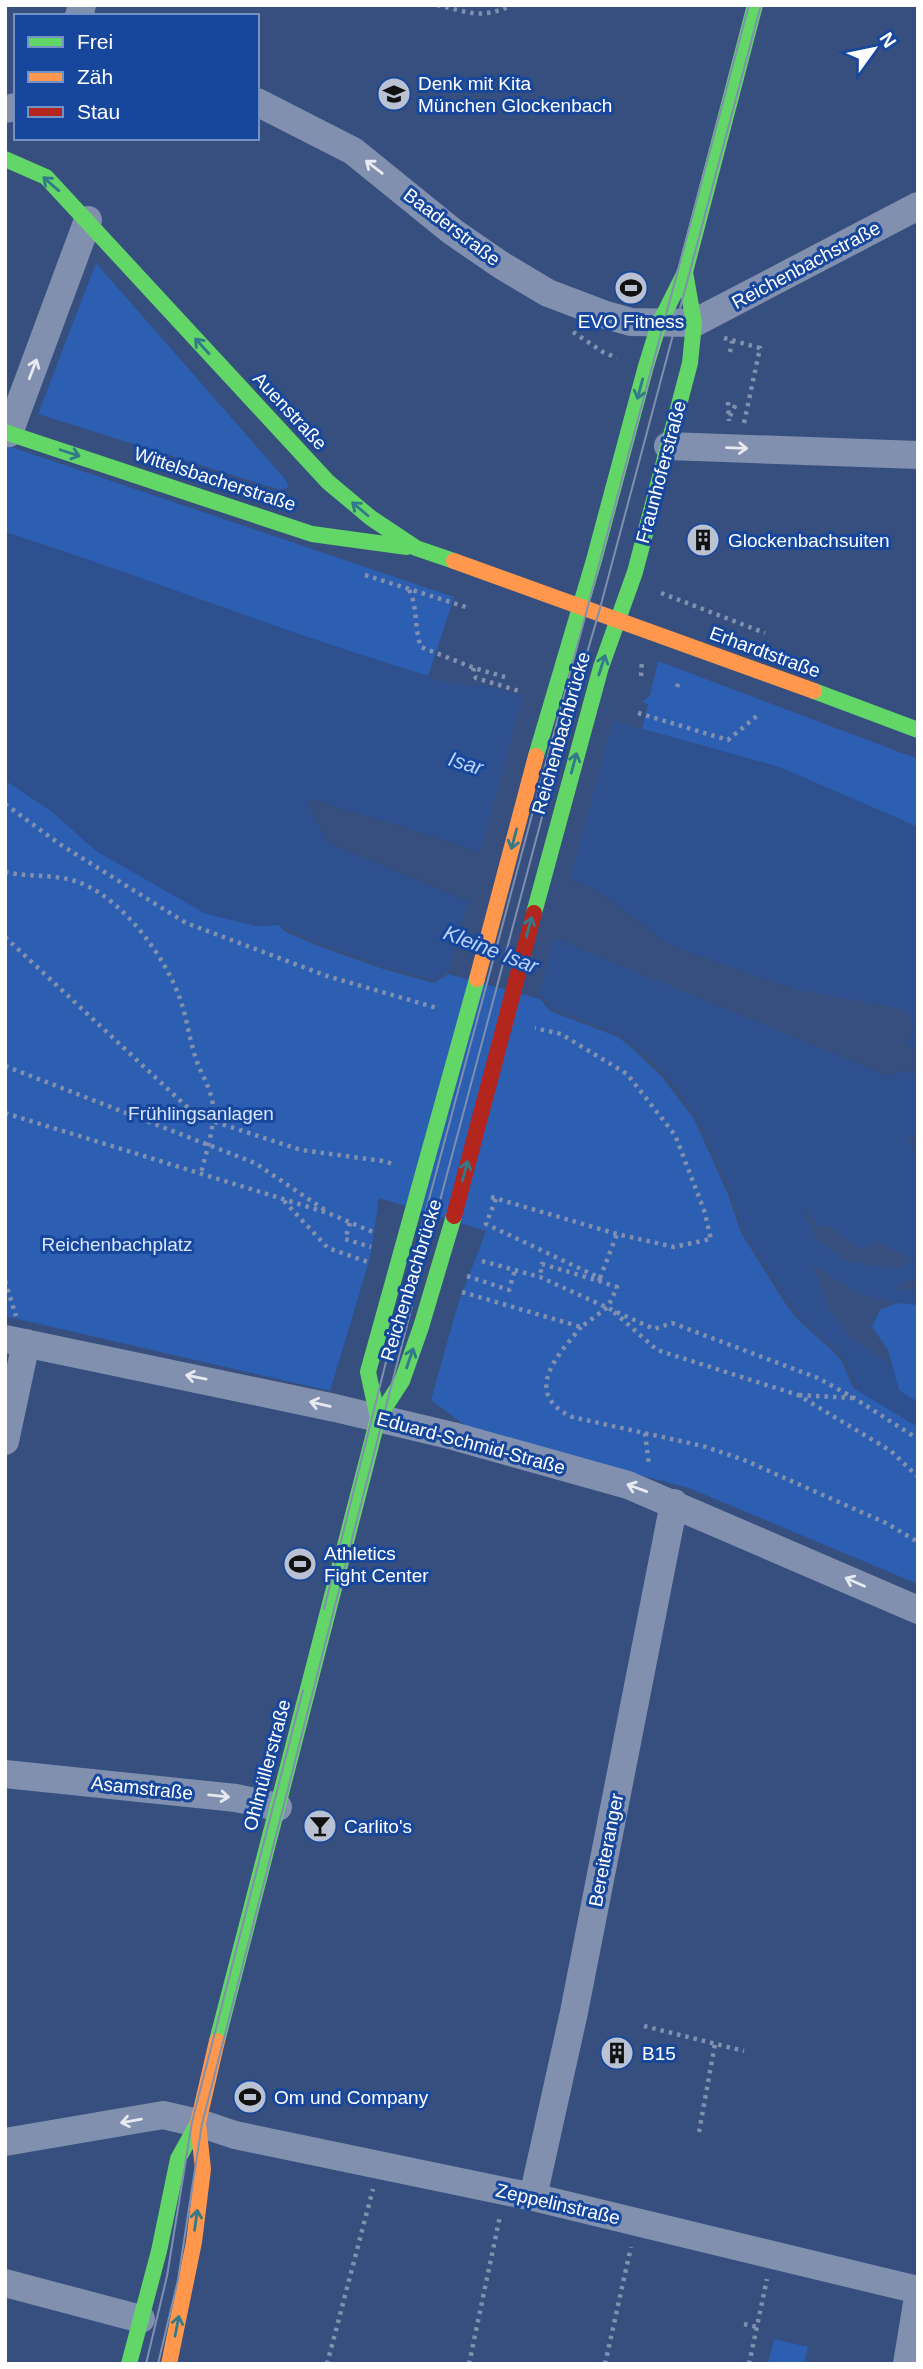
<svg xmlns="http://www.w3.org/2000/svg" width="923" height="2369" viewBox="0 0 923 2369" font-family="Helvetica,sans-serif">
<rect width="100%" height="100%" fill="#364f7e"/>
<path fill="#2c5eb2" d="M96 263 285 479 289 487 280 490 38 414Z
M5 445 454 597 428 676 321 642 5 532Z
M658 661 918 759V827L779 767 642 729 648 704 642 702 650 696Z
M5 780 51 811 256 926 279 925 542 996 620 1034 682 1095 834 1347 859 1391 918 1427V1584L689 1488 473 1431 431 1400 458 1304 486 1231 379 1198 370 1258 330 1391 5 1316Z
M897 1303 918 1305V1402L899 1391 888 1350 872 1327 880 1310Z
M774 2339 808 2347 804 2364H768Z"/>
<path fill="#2f508f" fill-rule="evenodd" d="M5 532C125 570 242 616 362 655 398 666 447 689 485 685L779 767 918 827V1049L903 1043 910 1040 909 1013 886 1005 850 1001 794 989 688 952 666 943 618 905 587 885 313 799 307 806 330 844 888 1076 907 1070 918 1075V1134L906 1139 918 1156V1279H909L896 1288 902 1291 918 1290V1305L897 1303 857 1293 812 1264 830 1310 850 1338 892 1365 899 1390 918 1402V1427L858 1391 845 1360 834 1347 802 1320 790 1305 744 1232 732 1193 706 1134 682 1095 665 1074 620 1034 551 1008 548 1001 448 970 435 979 384 966 322 944 279 925 256 926 206 914 96 851 51 811 5 780ZM801 1205 820 1227 829 1226 861 1250 876 1241 914 1261 895 1269 846 1261 815 1239Z"/>
<path fill="#364f7e" d="M523 695 613 720 570 880 587 885 603 895 666 943 688 952 794 989 902 1009 908 1013 913 1027 910 1040 904 1043 918 1049V1053L899 1044 900 1040 907 1037 909 1032V1021L906 1015 901 1012 793 993 754 980 664 946 616 908 585 888 314 803 311 806 332 841 889 1072 907 1067 918 1071V1075L907 1070 888 1076 554 938 539 995 548 1001 551 1008 620 1034 652 1061 682 1095 706 1134 732 1193 744 1232 802 1320 834 1347 845 1360 858 1391 853 1388 842 1362 832 1350 800 1322 787 1306 741 1233 728 1194 694 1119 662 1077 631 1047 618 1037 550 1011 540 999 448 974 434 983 383 969 321 947 284 931 279 925 322 944 384 966 434 979 449 970 468 900 330 844 307 806 312 799 480 852Z"/>
<g fill="none" stroke-linecap="round" stroke-linejoin="round">
<path stroke="#8190af" stroke-width="4.5" stroke-dasharray="3.5 5" stroke-linecap="butt" d="M437 5C469 12 481 20 512 5
M573 332 603 352 617 358
M724 338 760 348 744 423
M730 352 732 341
M728 402 729 421
M730 416 736 404
M365 575 469 608
M409 590C418 607 414 628 421 647L474 668 505 677
M661 593 765 633
M474 668 473 673 476 678 522 692
M641 676 642 659
M677 687 680 679
M638 713 728 740 758 715
M5 804 61 845 186 923 327 976 437 1008
M5 872C31 878 58 873 83 884 125 902 166 958 180 999 187 1018 189 1038 195 1056 200 1073 211 1087 213 1106 215 1128 206 1152 201 1173
M5 937 186 1106 212 1121 301 1150 383 1161 393 1164
M5 1066 255 1163 325 1210
M5 1113 328 1213 373 1232
M491 1197 617 1234 674 1247 711 1239 704 1210 675 1135 627 1074 561 1034 535 1028
M496 1199 486 1224 600 1278 599 1281 542 1264 540 1277
M284 1201 328 1248 368 1262
M350 1223 345 1239 371 1247
M482 1261 540 1277 654 1329 672 1323 818 1378 854 1398 918 1439
M467 1276 509 1290 515 1270
M600 1278 617 1234
M5 1281 16 1316
M462 1292 581 1327 608 1307 617 1287 599 1281
M614 1312 657 1350 798 1395 891 1451 918 1477
M581 1327C558 1355 521 1393 572 1417L703 1446 744 1460 886 1523 918 1542
M799 1395 853 1398
M645 1433 649 1465
M644 2026 744 2051
M699 2132 715 2044
M744 2324 757 2327
M327 2364 373 2189
M469 2364 500 2216
M605 2364 631 2247
M749 2364 767 2279"/>
<path stroke="#8190af" stroke-width="28" d="M79 16 82 5
M257 102 353 151 453 232 501 265 548 293 606 315 631 322 694 323 918 206
M5 109 16 107
M9 433 88 220
M668 446 918 455
M5 1339 335 1408 453 1436 628 1485 918 1610
M5 1441 26 1343
M5 1774 236 1798 278 1807
M5 2142 163 2115 202 2124 235 2135 533 2197 918 2290
M533 2197 574 2012 674 1503
M5 2283 141 2319
M907 2364 918 2297"/>
<path stroke="#63d668" stroke-width="16" d="M5 159 46 177 328 482 371 518 416 548 454 561
M5 432 312 534 407 547
M814 691 918 730
M536 756 594 560 646 366 659 324 685 272 755 5
M534 913 601 667 635 572 690 363 694 323 685 272
M378 1418 368 1372 477 979
M217 2041 378 1418 402 1381 421 1327 454 1216
M129 2364 159 2251 178 2159 198 2123"/>
<path stroke="#ff974d" stroke-width="16" d="M454 561 814 691
M477 979 536 756
M169 2364 194 2242 203 2169 198 2123 217 2041"/>
<path stroke="#b3261e" stroke-width="16" d="M454 1216 534 913"/>
<path stroke="#7f90ae" stroke-width="2" d="M324 1609 394 1330 749 5
M146 2364 167 2276 192 2122 303 1690
M158 2364 178 2280 202 2124 408 1321 571 708 599 612 761 5"/>
</g>
<defs><path id="oneway-shaft" d="M-6 0H5M1.5-3L5.5 0L1.5 3" fill="none" stroke-width="1.6" stroke-linecap="round" stroke-linejoin="round" transform="scale(1.75)"/></defs>
<g stroke="#e6e9ef">
<use href="#oneway-shaft" transform="translate(374 167) rotate(-142)"/>
<use href="#oneway-shaft" transform="translate(33 369) rotate(-69)"/>
<use href="#oneway-shaft" transform="translate(737 448) rotate(2)"/>
<use href="#oneway-shaft" transform="translate(196 1377) rotate(-169)"/>
<use href="#oneway-shaft" transform="translate(320 1404) rotate(-167)"/>
<use href="#oneway-shaft" transform="translate(637 1488) rotate(-160)"/>
<use href="#oneway-shaft" transform="translate(855 1582) rotate(-156)"/>
<use href="#oneway-shaft" transform="translate(219 1796) rotate(6)"/>
<use href="#oneway-shaft" transform="translate(131 2121) rotate(170)"/>
</g>
<g stroke="#32798a">
<use href="#oneway-shaft" transform="translate(51 184) rotate(-139)"/>
<use href="#oneway-shaft" transform="translate(202 346) rotate(-132)"/>
<use href="#oneway-shaft" transform="translate(640 389) rotate(105)"/>
<use href="#oneway-shaft" transform="translate(70 453) rotate(18)"/>
<use href="#oneway-shaft" transform="translate(360 509) rotate(-140)"/>
<use href="#oneway-shaft" transform="translate(602 665) rotate(-72)"/>
<use href="#oneway-shaft" transform="translate(574 763) rotate(-75)"/>
<use href="#oneway-shaft" transform="translate(514 839) rotate(105)"/>
<use href="#oneway-shaft" transform="translate(529 927) rotate(-75)"/>
<use href="#oneway-shaft" transform="translate(465 1171) rotate(-75)"/>
<use href="#oneway-shaft" transform="translate(410 1358) rotate(-71)"/>
<use href="#oneway-shaft" transform="translate(196 2220) rotate(-82)"/>
<use href="#oneway-shaft" transform="translate(177 2326) rotate(-79)"/>
</g>
<defs>
<symbol id="school-disc" viewBox="-11 -11 22 22"><circle r="9.5" fill="#b9c1d2" stroke="#17479d"/><path d="M0-5L7-2L0 1L-7-2ZM-4 1L0 2.5L4 1V4Q0 6-4 4Z" fill="#111"/></symbol>
<symbol id="stadium-disc" viewBox="-11 -11 22 22"><circle r="9.5" fill="#b9c1d2" stroke="#17479d"/><path d="M0-5a6.5 5 0 1 0 0 10a6.5 5 0 1 0 0-10ZM-3.5-1.8h7v3.6h-7Z" fill="#111"/></symbol>
<symbol id="building-disc" viewBox="-11 -11 22 22"><circle r="9.5" fill="#b9c1d2" stroke="#17479d"/><path d="M-4-6H4V6H1V3H-1V6H-4ZM-2.5-4.3h1.7v1.8h-1.7ZM.8-4.3h1.7v1.8H.8ZM-2.5-1h1.7V.8h-1.7ZM.8-1h1.7V.8H.8Z" fill="#111"/></symbol>
<symbol id="bar-disc" viewBox="-11 -11 22 22"><circle r="9.5" fill="#b9c1d2" stroke="#17479d"/><path d="M-6-5H6L.8 .8V4.5H3.5V6h-7V4.5H-.8V.8Z" fill="#111"/></symbol>
</defs>
<g fill-rule="evenodd">
<use href="#school-disc" x="375" y="75" width="38" height="38"/>
<use href="#stadium-disc" x="612" y="269" width="38" height="38"/>
<use href="#building-disc" x="684" y="521" width="38" height="38"/>
<use href="#stadium-disc" x="281" y="1545" width="38" height="38"/>
<use href="#bar-disc" x="301" y="1807" width="38" height="38"/>
<use href="#building-disc" x="598" y="2034" width="38" height="38"/>
<use href="#stadium-disc" x="231" y="2078" width="38" height="38"/>
</g>
<g text-anchor="middle" dominant-baseline="central" stroke-width="6" stroke-linejoin="round" paint-order="stroke">
<g font-size="19" fill="#fff" stroke="#17479d" text-anchor="start">
<text x="418" y="83">Denk mit Kita<tspan x="418" dy="22">München Glockenbach</tspan></text>
<text x="631" y="321" text-anchor="middle">EVO Fitness</text>
<text x="728" y="540">Glockenbachsuiten</text>
<text x="324" y="1553">Athletics<tspan x="324" dy="22">Fight Center</tspan></text>
<text x="344" y="1826">Carlito's</text>
<text x="642" y="2053">B15</text>
<text x="274" y="2097">Om und Company</text>
</g>
<g font-size="19" fill="#fff" stroke="#17479d">
<text transform="translate(452 227) rotate(37)">Baaderstraße</text>
<text transform="translate(806 265) rotate(-28)">Reichenbachstraße</text>
<text transform="translate(290 411) rotate(47)">Auenstraße</text>
<text transform="translate(661 472) rotate(-75)">Fraunhoferstraße</text>
<text transform="translate(215 479) rotate(18)">Wittelsbacherstraße</text>
<text transform="translate(765 652) rotate(20)">Erhardtstraße</text>
<text transform="translate(561 733) rotate(-74)">Reichenbachbrücke</text>
<text transform="translate(411 1280) rotate(-73)">Reichenbachbrücke</text>
<text transform="translate(471 1443) rotate(15)">Eduard-Schmid-Straße</text>
<text transform="translate(267 1765) rotate(-75)">Ohlmüllerstraße</text>
<text transform="translate(142 1788) rotate(6)">Asamstraße</text>
<text transform="translate(606 1850) rotate(-79)">Bereiteranger</text>
<text transform="translate(558 2204) rotate(13)">Zeppelinstraße</text>
</g>
<g font-size="19" fill="#d6e5fc" stroke="#17479d">
<text x="201" y="1113">Frühlingsanlagen</text>
<text x="117" y="1244">Reichenbachplatz</text>
</g>
<g font-size="21" font-style="italic" fill="#bbd2f9" stroke="#17479d">
<text transform="translate(466 763) rotate(17)">Isar</text>
<text transform="translate(491 949) rotate(21)">Kleine Isar</text>
</g>
</g>
<rect width="923" height="2369" fill="none" stroke="#ffffff" stroke-width="14"/>
<rect x="14" y="14" width="245" height="126" fill="#17479d" stroke="#7491c4" stroke-width="2"/>
<rect x="28" y="37" width="35" height="10" fill="#63d668" stroke="#7491c4" stroke-width="2"/>
<text x="77" y="49" font-size="21" fill="#ffffff">Frei</text>
<rect x="28" y="72" width="35" height="10" fill="#ff974d" stroke="#7491c4" stroke-width="2"/>
<text x="77" y="84" font-size="21" fill="#ffffff">Zäh</text>
<rect x="28" y="107" width="35" height="10" fill="#b3261e" stroke="#7491c4" stroke-width="2"/>
<text x="77" y="119" font-size="21" fill="#ffffff">Stau</text>
<g transform="translate(874 49) rotate(57)" stroke="#17479d" stroke-width="5" paint-order="stroke">
<path d="M0-5L12 26L0 18L-12 26Z" fill="#ffffff"/>
<text y="-10" font-size="19" font-weight="bold" text-anchor="middle" fill="#ffffff">N</text>
</g>
</svg>
